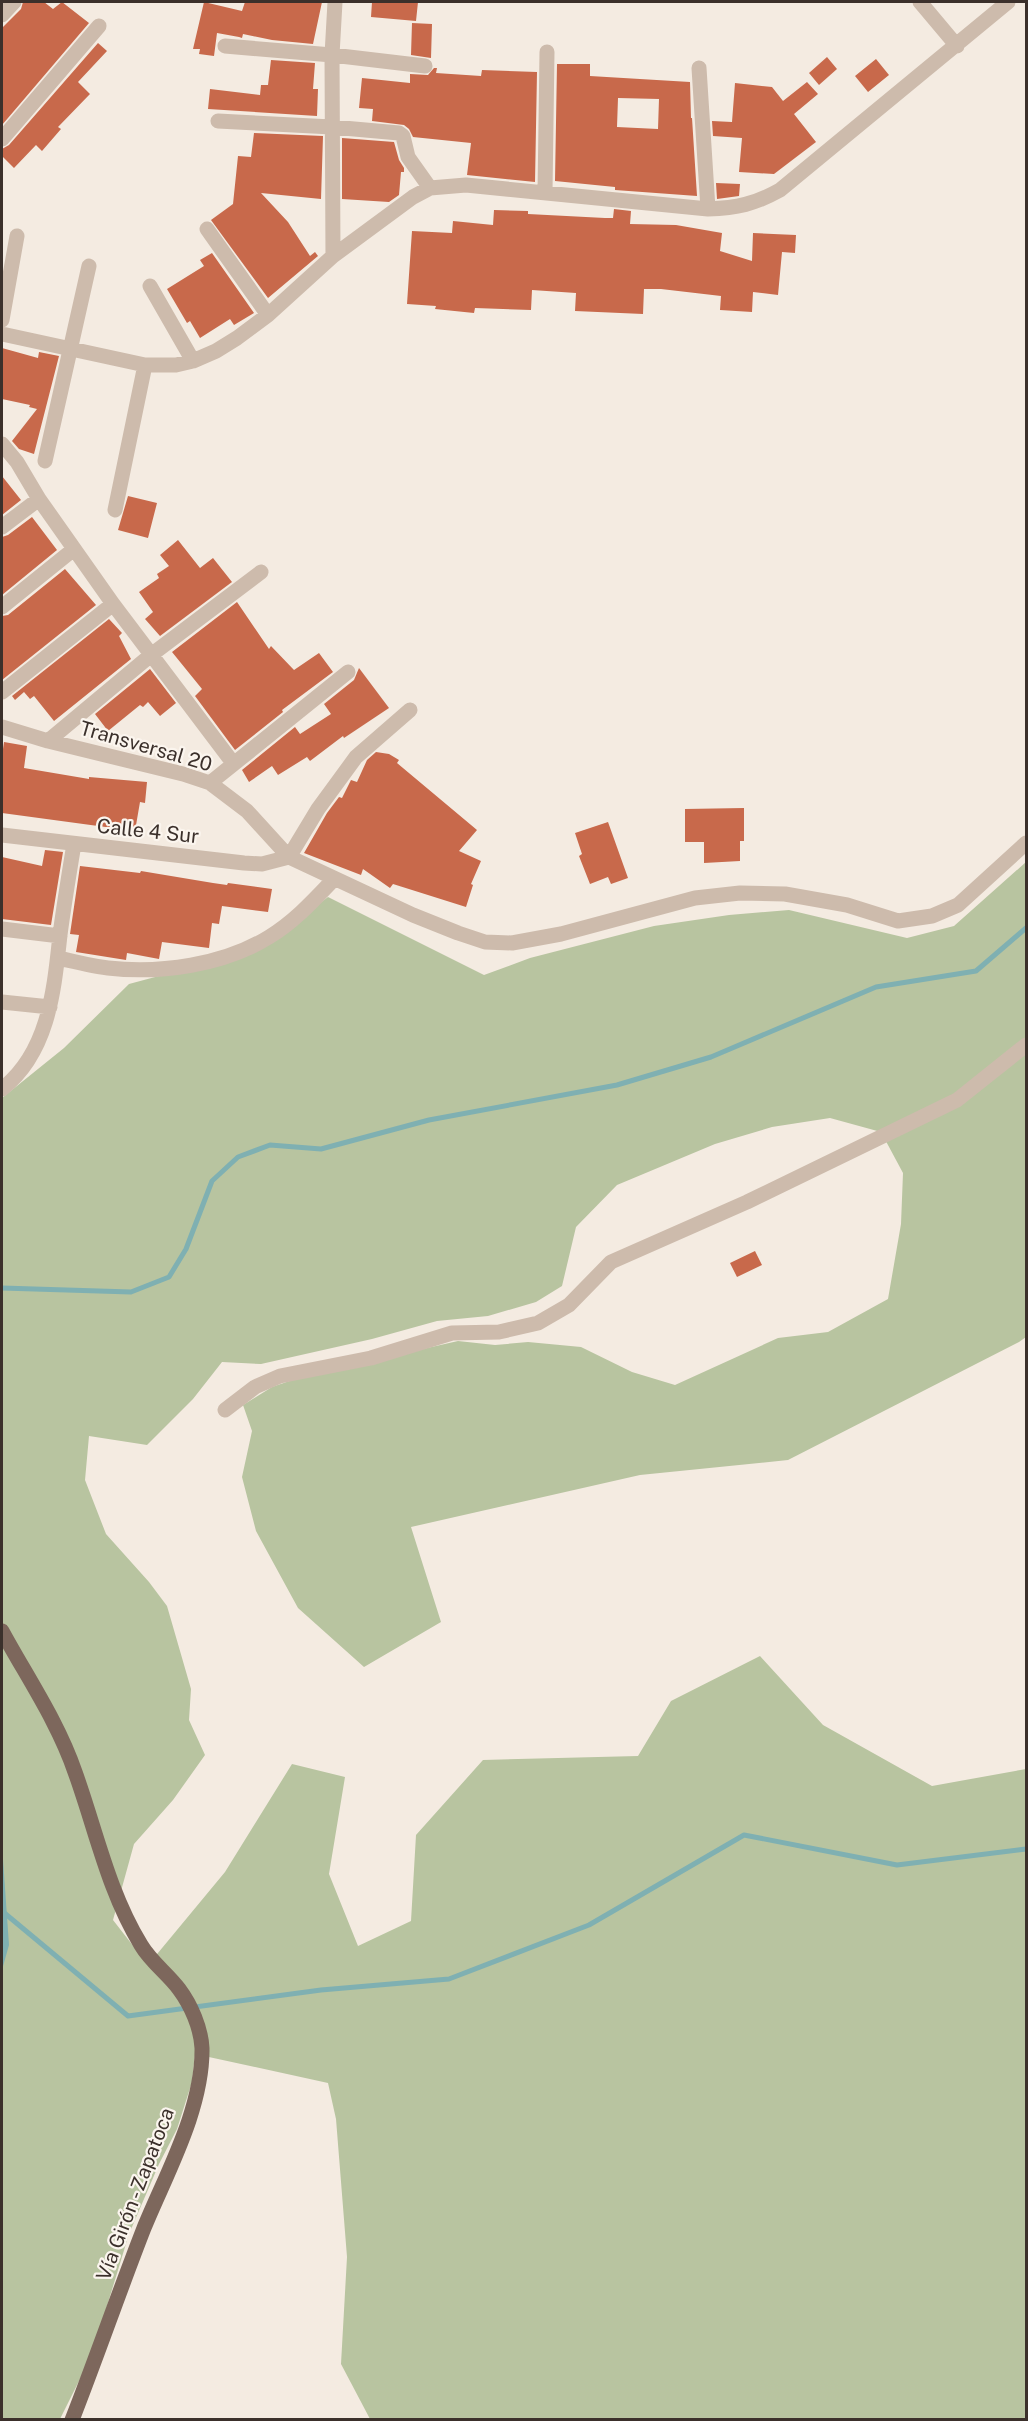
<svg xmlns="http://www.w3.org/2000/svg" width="1028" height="2421" viewBox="0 0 1028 2421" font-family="'Public Sans',sans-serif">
<rect width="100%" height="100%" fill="#f4ebe1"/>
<path fill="#b8c4a0" d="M1026 862V1337L1019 1342 788 1460 640 1475 411 1527 441 1622 364 1667 298 1608 256 1531 242 1477 252 1431 243 1405 272 1387 304 1376 458 1341 495 1345 528 1342 581 1347 632 1372 675 1385 778 1338 828 1332 888 1299 901 1224 903 1173 881 1132 830 1118 772 1127 715 1144 617 1185 576 1227 562 1286 536 1302 488 1316 437 1321 372 1339 261 1364 222 1362 193 1399 147 1445 89 1436 85 1480 106 1534 149 1582 167 1606 191 1689 189 1720 205 1755 173 1800 134 1844 113 1920 148 1965 225 1872 292 1764 345 1777 329 1874 358 1946 411 1921 416 1835 483 1760 638 1756 671 1701 760 1656 823 1725 932 1786 1026 1769V2419H370L341 2364 347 2257 336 2119 328 2083 195 2054 192 2082 177 2129 159 2164 129 2234 92 2355 60 2419 2 2420V1098L64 1048 129 984 260 949 328 897 484 975 530 958 654 926 729 915 789 910 907 938 954 926Z"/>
<path fill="#7fb0b2" d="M2 1845 9 1945 2 1970Z"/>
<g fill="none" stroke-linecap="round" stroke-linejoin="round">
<path stroke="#7fb0b2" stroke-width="5" d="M2 1288 131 1292 169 1277 186 1249 212 1181 238 1157 270 1145 321 1149 429 1120 617 1085 711 1057 876 987 976 971 1026 928
M2 1911 128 2016 321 1990 449 1979 589 1925 744 1835 897 1865 1026 1849"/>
</g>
<path fill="#c8694b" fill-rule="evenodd" d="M23 2H44L53 9 62 2 89 23 2 125V28L21 9Z
M204 2 242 11 245 2H322L313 44 272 40 243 34 242 38 239 37 217 33 214 56 199 54 200 49H193Z
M372 2H418L416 21 371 17Z
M412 23 432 24 431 58 411 55Z
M98 43 107 51 78 82 90 94 58 127 61 129 42 151 36 145 14 168 2 156V149L9 145Z
M827 57 837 69 819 85 809 73Z
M876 59 889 75 868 92 855 76Z
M271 60 315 63 313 89H318L317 116 208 109 210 89 260 95 261 85H268Z
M557 64H590V76L690 82 691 118H692L697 196 615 190V187L555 181ZM618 98 659 99 658 129 617 127Z
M434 68H437L436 73 481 76 482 70 537 72 535 182 467 175 471 143 413 137 409 129 404 125 372 121 373 109 359 108 362 78 410 83V74L428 75Z
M807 82 818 94 794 114 816 142 774 174 739 172 742 138 713 136 712 121 732 122 735 83 772 87 783 101Z
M254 133 323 136 321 199 261 193 288 222 310 256 315 252 318 256 268 298 211 220 233 204 238 156 251 157Z
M342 138 394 142 399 160 404 168V172H401L399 195 389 202 342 199Z
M716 183 740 184 739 196 717 199Z
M614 209 631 211 630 224 676 225 722 233 720 251 752 261 753 233 796 235 795 253 782 252 778 295 753 292 752 312 720 310 721 296 661 289H644L643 314 575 311 576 293 532 290 531 310 475 308 474 313 435 309 436 306 407 304 412 231 452 233 453 221 493 225 494 210 528 211V214L605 218H613Z
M212 253 254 313 234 325 230 319 200 338 190 321 187 323 167 289 204 266 200 260Z
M2 348 38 358 39 352 59 356 34 454 19 449 12 441 37 409 29 407 30 405 2 399Z
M2 476 21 500 2 515Z
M128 496 157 503 148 538 118 530Z
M32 517 57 550 2 595V537L8 535Z
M178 540 200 568 213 558 232 582 160 636 145 619 153 612 139 592 159 578 157 574 169 566 160 555Z
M65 569 96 605 2 680V616L8 615Z
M237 602 269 649 271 646 294 670 319 653 333 672 282 710 283 712 235 750 195 696 202 689 172 652Z
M109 619 122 633 119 636 131 659 54 721 34 696 30 699 24 692 15 700 12 696Z
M359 668 389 708 344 738 343 736 310 761 307 757 278 775 272 766 249 782 242 770 295 727 300 734 331 714 324 704 354 680Z
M150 669 176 703 160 716 148 702 143 707 140 705 108 731 95 714Z
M4 742 27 746 24 768 89 779V777L147 782 145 803 140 802 135 831 2 813V756Z
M376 752 389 754 399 760 397 763 477 830 459 851 481 861 471 884 473 885 466 907 393 884 390 888 363 869 361 875 304 853 327 813 339 797 342 798 351 780 357 782 367 760Z
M744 808V841H740V861L704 863V842H685V809Z
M608 822 628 878 611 884 608 877 590 884 579 856 582 854 575 833Z
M45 850 63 852 51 925 2 919V857L42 866Z
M80 866 140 873 141 871 213 883 227 885 228 883 272 889 268 912 222 906 219 924 212 923 209 948 162 942 159 959 127 953 126 960 76 952 79 935 70 934Z
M755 1251 762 1265 737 1277 730 1263Z"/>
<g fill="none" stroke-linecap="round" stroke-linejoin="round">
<path stroke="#cdbbac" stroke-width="15" d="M920 2 957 46
M2 15 14 2
M225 46 332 55 425 66
M699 68 708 209
M218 121 332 127 399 133 403 136 408 157 430 188
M2 139 99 26
M545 192 547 52
M207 229 268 315
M333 256 332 55 335 2
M150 286 193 361
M2 320 17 236
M2 334 145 365H176L193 361 216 351 237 338 268 315 333 256 413 197 430 188 466 185 708 209C737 208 755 204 780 190L1008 2
M2 444 17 462 39 499 113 604 233 763
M45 461 89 266
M115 510 145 365
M2 527 39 499
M2 607 74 549
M2 692 113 604
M2 727 48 741 183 774 210 783 247 811 289 857 413 915 458 933 485 942 512 943 561 934 695 898 740 893 785 894 847 905 898 921 932 916 958 905 1026 843
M48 741 151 655 261 572
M210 783 348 672
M2 835 244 863 262 864 289 857
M289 857 318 809 356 757 410 710
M2 929 60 936
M59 958C75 962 92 966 108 968 160 974 224 965 269 937 294 922 314 900 334 879
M2 1002 50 1007
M2 1089C49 1052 54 990 60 935 64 904 69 874 74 844
M225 1410 255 1387 280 1376 371 1358 452 1333 499 1332 538 1323 569 1305 611 1262 747 1202 957 1100 1026 1045"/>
<path stroke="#7d675c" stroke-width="15" d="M2 1631C27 1677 58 1722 75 1772 96 1830 108 1891 141 1945 151 1962 168 1974 179 1989 191 2005 201 2028 202 2048 203 2109 166 2174 144 2228 119 2292 97 2356 72 2420"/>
</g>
<g text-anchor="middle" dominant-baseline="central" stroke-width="4.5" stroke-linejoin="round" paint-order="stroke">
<g font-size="20" fill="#3b302b" stroke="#fbf5ee">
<text transform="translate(146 746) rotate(16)">Transversal 20</text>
<text transform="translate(148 831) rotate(6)">Calle 4 Sur</text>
<text transform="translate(135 2194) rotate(-69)">Vía Girón - Zapatoca</text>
</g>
</g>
<rect width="1028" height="2421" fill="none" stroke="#3b302b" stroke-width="6"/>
</svg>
